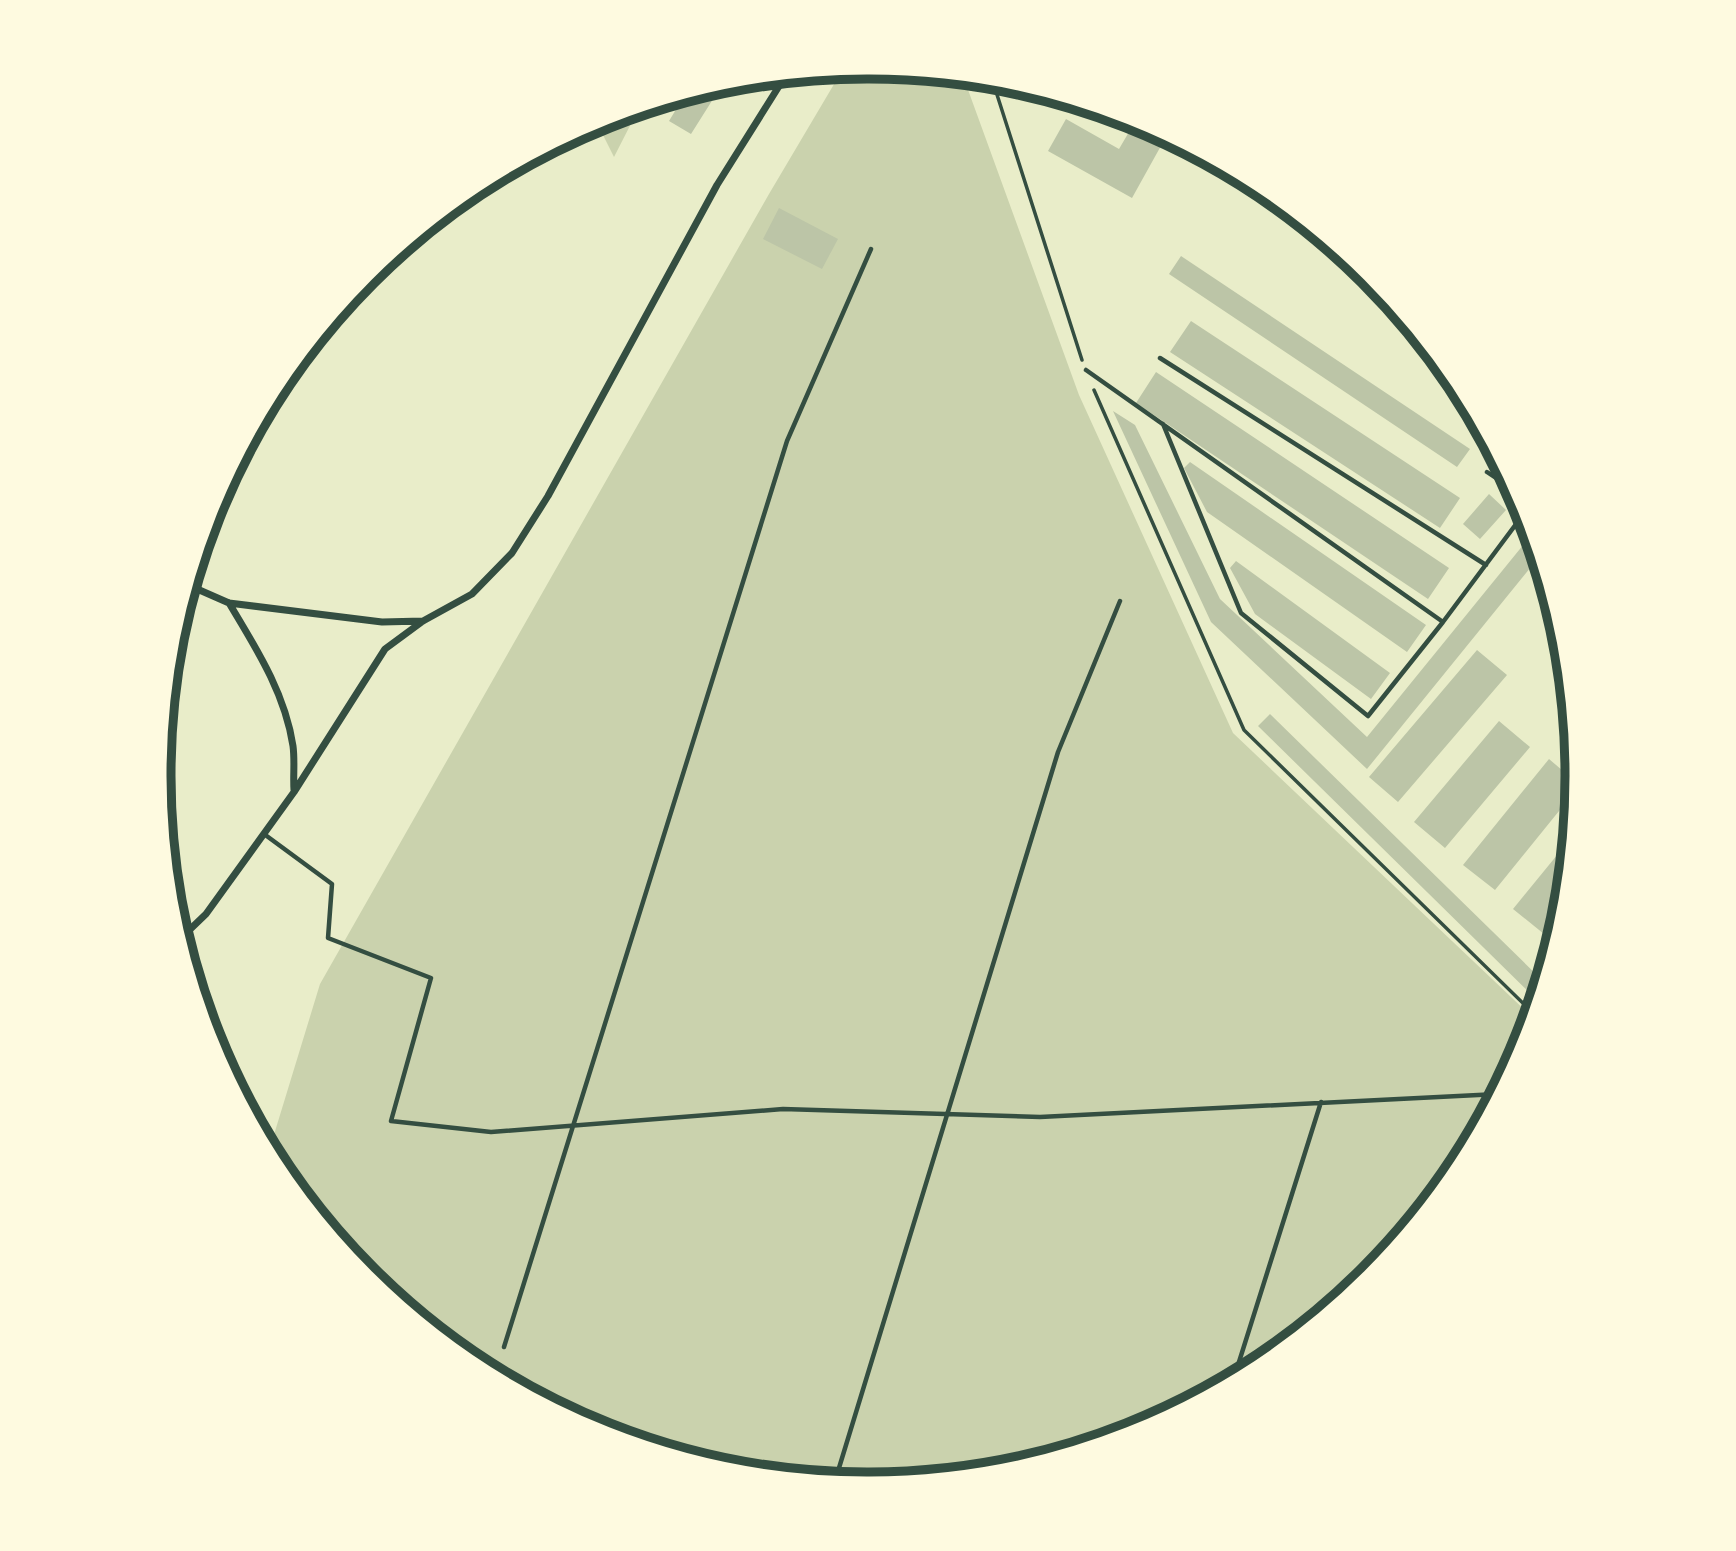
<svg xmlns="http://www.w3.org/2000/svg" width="1736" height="1551" viewBox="0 0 1736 1551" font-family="Roboto,sans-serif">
<rect width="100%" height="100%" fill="#e9edc9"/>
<path fill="#cad2ad" d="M868 67 963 76 1079 395 1233 733 1532 1017 1523 1047 1457 1170 1369 1277 1262 1365 1139 1431 1006 1471 868 1484 729 1471 596 1430 474 1365 366 1277 278 1169 269 1151 320 984 769 194 843 69Z
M639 108 614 157 596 121Z"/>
<path fill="#bcc5a7" d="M715 85 720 88 691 134 669 121 686 93Z
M1066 119 1119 149 1136 120 1167 135 1132 198 1048 151Z
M779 208 838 239 822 269 763 239Z
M1181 256 1470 449 1457 467 1169 274Z
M1191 321 1460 498 1440 528 1170 352Z
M1156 372 1449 568 1428 599 1136 403Z
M1113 411 1135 425 1220 599 1367 737 1532 534 1539 557 1367 769 1211 622Z
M1190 462 1426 625 1407 652 1207 512 1184 468Z
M1489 494 1506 510 1480 539 1463 524Z
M1236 561 1390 673 1371 699 1255 614 1230 568Z
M1477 650 1507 675 1398 802 1369 777Z
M1270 714 1543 981 1537 1000 1258 726Z
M1499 721 1530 747 1445 848 1414 822Z
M1549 759 1576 782V790L1495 890 1463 865Z
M1571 838 1564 910 1544 934 1513 909Z"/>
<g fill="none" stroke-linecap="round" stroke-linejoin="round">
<path stroke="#344e41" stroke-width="3.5" d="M992 79 1082 360
M1094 390 1244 730 1533 1013"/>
<path stroke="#344e41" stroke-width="4.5" d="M1160 358 1486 565
M1086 370 1443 622
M1163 424 1241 613 1368 716 1443 622 1525 512
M1487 472 1517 492
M264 834 332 884 328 938 431 978 391 1121 491 1132 783 1109 1040 1117 1498 1094
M504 1347 787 441 871 249
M1233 1381 1321 1102
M835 1481 1058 752 1120 601"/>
<path stroke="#344e41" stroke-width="7" d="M188 585 229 603 382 622 423 621
M229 603C256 648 285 693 293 746 295 761 293 776 294 790
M180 939 206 914 294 792 385 649 423 621 472 594 512 553 548 496 717 185 786 75"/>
</g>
<path d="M0 0H1736V1551H0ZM867 79H869A696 696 0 0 1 1565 775V776A696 696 0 0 1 869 1472H867A696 696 0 0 1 171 776V775A696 696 0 0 1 867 79Z" fill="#fefae0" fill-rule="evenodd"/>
<path fill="none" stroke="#344e41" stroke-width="9" d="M867 79H869A696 696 0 0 1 1565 775V776A696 696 0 0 1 869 1472H867A696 696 0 0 1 171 776V775A696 696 0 0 1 867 79Z"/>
</svg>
